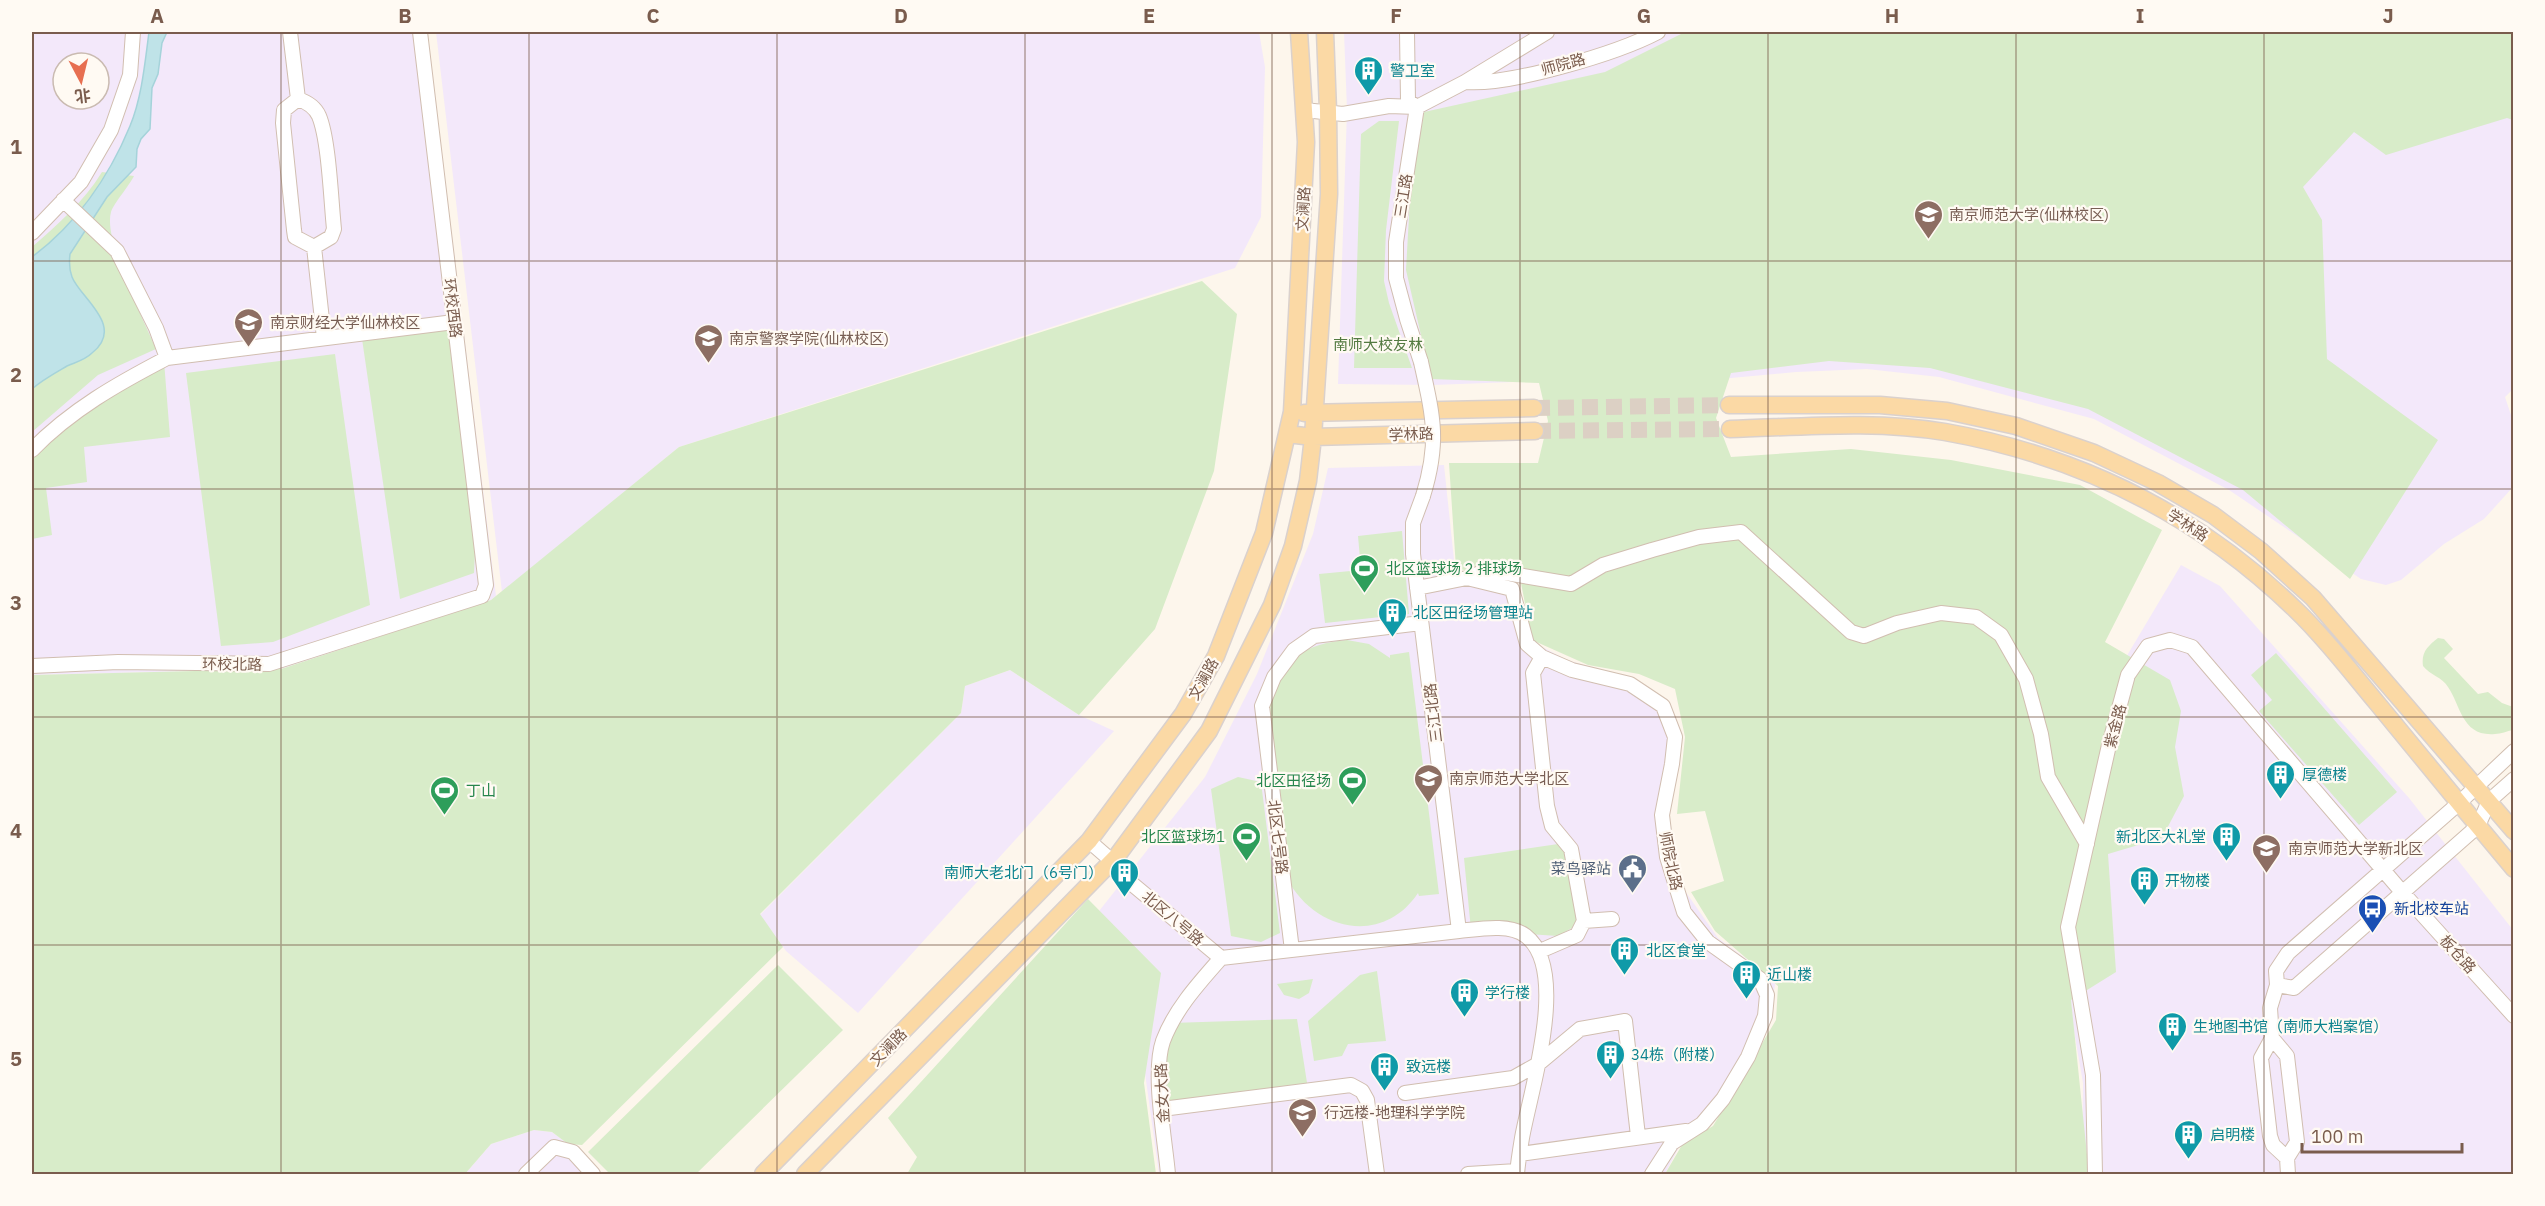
<svg xmlns="http://www.w3.org/2000/svg" width="2545" height="1206" viewBox="0 0 2545 1206" font-family="'IBM Plex Sans','Noto Sans SC',sans-serif">
<rect width="100%" height="100%" fill="#fdf6ec"/>
<path fill="#f3e8fa" fill-rule="evenodd" d="M32 32H427L496 596 491 600 281 669 32 675ZM63 63H99V99H63Z
M436 32H1259L1265 67 1261 217 1235 268 679 447 502 592Z
M1344 32H2513L2514 388 2505 397 2513 421V487L2484 519 2444 544 2401 580 2386 585 2361 579 2229 490 2094 419 1939 377 1867 369 1796 372 1720 379H1589L1433 385 1338 384 1347 110Z
M1444 465 1455 569 1518 584 1529 640 1567 660 1624 677 1667 702 1680 744 1668 829 1683 888 1718 938 1776 981 1761 1051 1681 1143 1665 1174H1159L1144 1066 1073 944 1205 777 1257 674 1313 534 1328 468Z
M2181 565 2220 586 2409 798 2513 930V1174H2082L2083 1083 2055 922 2119 669Z
M1010 670 1079 715 1114 731 858 1013 786 951 760 915 961 713 965 686Z
M534 1130 552 1132 568 1144 595 1174H465L491 1144Z"/>
<path fill="#d8ecc9" d="M1685 32H2513V120L2507 118 2386 155 2354 132 2303 187 2322 220 2327 359 2438 440 2350 579 2243 490 2088 409 1930 368 1829 361 1731 373 1716 418 1731 457 1851 449 1951 460 2080 485 2162 530 2105 642 2170 680 2181 711 2175 747 2184 796 2162 838 2108 854 2116 972 2071 1000 2089 1174H1665L1682 1145 1713 1126 1776 1020 1778 986 1715 931 1691 892 1724 881 1705 811 1677 814 1685 737 1675 689 1639 674 1588 665 1532 640 1521 583 1456 568 1449 463H1538L1548 421 1539 383 1431 379 1406 270 1410 198 1424 112 1605 72Z
M1379 121H1399L1386 230 1384 281 1389 303 1412 368H1354L1361 134Z
M102 172 134 176C129 186 114 203 111 212 103 241 144 320 156 349L98 375 32 432V247C58 224 83 203 102 172Z
M1202 281 1237 314 1214 471 1155 629 1079 715 1010 670 965 686 961 713 760 914 783 947 582 1145 568 1144 552 1132 534 1130 491 1144 465 1174H32V675L281 669 491 600 679 447Z
M448 321 475 553 474 573 400 599 361 332Z
M335 354 370 605 273 642 221 646 186 373Z
M164 361 170 437 84 447 87 482 46 488 52 535 32 539V451L68 417Z
M1402 531 1409 614 1325 623 1319 574 1361 570 1358 536Z
M2438 638 2444 639 2453 649 2444 658 2478 694 2488 692 2502 703 2513 707V730C2507 731 2501 734 2495 734 2462 737 2461 706 2448 687 2442 677 2430 675 2423 666 2421 652 2428 646 2438 638Z
M1347 640 1369 644 1390 658V655L1409 652 1439 894 1419 896 1418 893C1382 947 1313 930 1287 878L1266 703C1284 661 1301 644 1347 640Z
M2276 653 2397 792 2359 825 2259 711 2272 700 2251 675Z
M1238 777 1261 782 1280 933 1261 942 1231 936 1211 789Z
M1565 843 1584 921 1558 936 1471 930 1464 858Z
M1088 899 1161 973 1144 1083 1156 1174H907L917 1157 888 1118Z
M778 965 843 1030 696 1174H610L588 1152Z
M1377 971 1386 1041 1348 1044 1342 1056 1314 1061 1308 1021 1360 975Z
M1313 979 1309 993 1299 999 1284 995 1277 984Z
M1297 1019 1308 1089 1162 1109 1158 1068 1171 1023Z"/>
<path fill="#bfe3e8" stroke="#a5d3da" stroke-width="1.5" d="M149 32H167L162 43 158 74 152 88 150 129 141 139 137 149 136 167 107 197 70 254C69 262 69 269 72 277 80 298 126 326 92 353 85 360 76 362 67 366 55 373 42 380 32 389V257C76 224 109 177 130 126 142 97 145 62 149 32Z"/>
<g fill="none" stroke-linecap="round" stroke-linejoin="round">
<path stroke="#dcd0c4" stroke-width="16" stroke-dasharray="16 8" stroke-linecap="butt" d="M1534 408 1729 405
M1535 431 1730 429"/>
<defs>
<path id="minor" d="M290 32 298 99 284 110 283 123 294 230 295 237 314 247 324 338
M1407 32 1408 101 1417 107 1396 242V278L1407 319 1421 362
M1465 82C1509 86 1618 53 1658 32
M298 99C307 102 315 107 319 116 329 140 331 201 334 229L331 237 314 247
M1304 110 1343 114 1389 106 1417 107 1465 82 1547 32
M63 200 117 251 156 328 167 358
M32 233 81 182 111 130 130 75 133 32
M32 450C71 410 117 384 167 358L454 322
M1423 496 1413 523V554L1459 931C1479 929 1510 923 1526 936 1570 970 1530 1092 1522 1138 1520 1150 1518 1162 1517 1174
M1467 578 1488 570 1571 584 1603 565 1652 550 1699 537 1741 532 1851 632 1864 636 1897 623 1941 613 1976 617 2001 635 2026 679 2041 734 2048 777 2087 844
M1417 588 1467 578 1512 589 1527 644 1542 657 1572 670 1630 684 1663 706 1675 737 1672 764 1662 815 1667 857 1684 912 1708 942 1760 979 1767 995 1765 1016 1748 1057 1723 1099 1702 1124 1672 1143 1652 1174
M32 666 118 662 269 664 482 596 486 585 420 32
M1089 841 1112 861 1125 878 1221 958
M1584 921 1612 919
M1292 950 1262 706 1274 677 1294 650 1314 636 1421 623
M1540 951 1577 935 1584 921 1571 849 1552 826 1547 806 1533 673 1542 657
M1221 958 1459 931
M2277 985 2294 988 2478 826 2489 801 2514 779
M2272 1038 2270 1008 2277 985 2276 971 2288 953 2458 804 2514 751
M2272 1038 2261 1058 2270 1136 2273 1145 2287 1158
M2272 1038 2287 1056 2297 1142 2287 1158
M1405 1093 1513 1078 1538 1064 1580 1029 1625 1021 1638 1136
M1162 1109 1351 1085 1362 1091 1367 1100 1377 1174
M1520 1154 1686 1131
M2287 1158 2288 1174
M526 1174 554 1147 573 1152 593 1174
M1168 1174C1165 1139 1152 1073 1163 1041 1175 1009 1199 983 1221 958
M1468 1174 1517 1171
M2095 1174 2093 1075 2068 927 2109 745 2128 675 2148 646 2170 640 2192 647 2402 892 2514 1016"/>
<path id="major" d="M1729 405H1880L1947 411 2016 426 2094 453 2158 483 2213 515 2261 551 2313 598 2514 831
M1304 413 1534 408
M1730 429C1801 427 1875 420 1945 432 2080 456 2200 516 2298 612 2327 640 2351 672 2377 703 2422 758 2468 814 2514 869
M1287 434 1313 437 1535 431
M763 1174 1089 841 1183 714 1216 656 1264 533 1292 412 1306 142 1299 32
M805 1174 1117 856 1209 731 1272 605 1293 546 1308 481 1313 437 1329 194 1328 111 1325 32"/>
</defs>
<use href="#minor" stroke="#d1beb0" stroke-width="16"/>
<use href="#major" stroke="#dad1cd" stroke-width="19"/>
<use href="#minor" stroke="#fff" stroke-width="14"/>
<use href="#major" stroke="#fbd9a5" stroke-width="16"/>
<defs>
<path id="minor-bridge" d="M1421 362C1433 416 1440 441 1423 496"/>
</defs>
<use href="#minor-bridge" stroke="#d1beb0" stroke-width="16" stroke-linecap="butt"/>
<use href="#minor-bridge" stroke="#fff" stroke-width="14"/>
</g>
<path fill="none" stroke="#7a5c4d" stroke-width="1.5" stroke-opacity="0.55" d="M281 32V1174M529 32V1174M777 32V1174M1025 32V1174M1272 32V1174M1520 32V1174M1768 32V1174M2016 32V1174M2264 32V1174M32 261H2514M32 489H2514M32 717H2514M32 945H2514"/>
<defs>
<symbol id="building-pin" viewBox="-11 -11 22 30"><path d="M0 17L-7.5 6A9.5 9.5 0 1 1 7.5 6Z" fill="#0f9aa8" stroke="#fffaf3"/><path d="M-4-6H4V6H1V3H-1V6H-4ZM-2.5-4.3h1.7v1.8h-1.7ZM.8-4.3h1.7v1.8H.8ZM-2.5-1h1.7V.8h-1.7ZM.8-1h1.7V.8H.8Z" fill="#fff"/></symbol>
<symbol id="university-pin" viewBox="-11 -11 22 30"><path d="M0 17L-7.5 6A9.5 9.5 0 1 1 7.5 6Z" fill="#8d6e63" stroke="#fffaf3"/><path d="M0-5L7-2L0 1L-7-2ZM-4 1L0 2.5L4 1V4Q0 6-4 4Z" fill="#fff"/></symbol>
<symbol id="stadium-pin" viewBox="-11 -11 22 30"><path d="M0 17L-7.5 6A9.5 9.5 0 1 1 7.5 6Z" fill="#2e9e5b" stroke="#fffaf3"/><path d="M0-5a6.5 5 0 1 0 0 10a6.5 5 0 1 0 0-10ZM-3.5-1.8h7v3.6h-7Z" fill="#fff"/></symbol>
<symbol id="civic-pin" viewBox="-11 -11 22 30"><path d="M0 17L-7.5 6A9.5 9.5 0 1 1 7.5 6Z" fill="#5c6f8a" stroke="#fffaf3"/><path d="M-.6-6.5H3V-4.5H.6V-3L4-1V1h2V6H-6V1h2V-1L-.6-3ZM-1.2 2.5V6h2.4V2.5Z" fill="#fff"/></symbol>
<symbol id="bus-pin" viewBox="-11 -11 22 30"><path d="M0 17L-7.5 6A9.5 9.5 0 1 1 7.5 6Z" fill="#1a4fb4" stroke="#fffaf3"/><path d="M-5-6H5V4H4V6H2V4H-2V6H-4V4H-5ZM-3.5-4V0h7V-4ZM-3.5 1.2v1.5H-2V1.2ZM2 1.2v1.5H3.5V1.2Z" fill="#fff"/></symbol>
</defs>
<g fill-rule="evenodd">
<use href="#building-pin" x="1352" y="54" width="33" height="45"/>
<use href="#university-pin" x="1912" y="198" width="33" height="45"/>
<use href="#university-pin" x="232" y="306" width="33" height="45"/>
<use href="#university-pin" x="692" y="322" width="33" height="45"/>
<use href="#stadium-pin" x="1348" y="552" width="33" height="45"/>
<use href="#building-pin" x="1376" y="596" width="33" height="45"/>
<use href="#building-pin" x="2264" y="758" width="33" height="45"/>
<use href="#university-pin" x="1412" y="762" width="33" height="45"/>
<use href="#stadium-pin" x="1336" y="764" width="33" height="45"/>
<use href="#stadium-pin" x="428" y="774" width="33" height="45"/>
<use href="#stadium-pin" x="1230" y="820" width="33" height="45"/>
<use href="#building-pin" x="2210" y="820" width="33" height="45"/>
<use href="#university-pin" x="2250" y="832" width="33" height="45"/>
<use href="#civic-pin" x="1616" y="852" width="33" height="45"/>
<use href="#building-pin" x="1108" y="856" width="33" height="45"/>
<use href="#building-pin" x="2128" y="864" width="33" height="45"/>
<use href="#bus-pin" x="2356" y="892" width="33" height="45"/>
<use href="#building-pin" x="1608" y="934" width="33" height="45"/>
<use href="#building-pin" x="1730" y="958" width="33" height="45"/>
<use href="#building-pin" x="1448" y="976" width="33" height="45"/>
<use href="#building-pin" x="2156" y="1010" width="33" height="45"/>
<use href="#building-pin" x="1594" y="1038" width="33" height="45"/>
<use href="#building-pin" x="1368" y="1050" width="33" height="45"/>
<use href="#university-pin" x="1286" y="1096" width="33" height="45"/>
<use href="#building-pin" x="2172" y="1118" width="33" height="45"/>
</g>
<g text-anchor="middle" dominant-baseline="central" stroke-width="4.5" stroke-linejoin="round" paint-order="stroke">
<g font-size="15" fill="#7a5c4d" stroke="#fffaf3">
<text transform="translate(1563 64) rotate(-15)">师院路</text>
<text transform="translate(1403 196) rotate(-81)">三江路</text>
<text transform="translate(1303 209) rotate(-87)">文澜路</text>
<text transform="translate(453 308) rotate(83)">环校西路</text>
<text transform="translate(1411 434) rotate(-2)">学林路</text>
<text transform="translate(2188 525) rotate(33)">学林路</text>
<text transform="translate(232 664) rotate(1)">环校北路</text>
<text transform="translate(1203 679) rotate(-61)">文澜路</text>
<text transform="translate(1433 713) rotate(-97)">三江北路</text>
<text transform="translate(2115 726) rotate(-75)">紫金路</text>
<text transform="translate(1278 837) rotate(83)">北区七号路</text>
<text transform="translate(1671 861) rotate(78)">师院北路</text>
<text transform="translate(1173 918) rotate(40)">北区八号路</text>
<text transform="translate(2458 954) rotate(48)">板仓路</text>
<text transform="translate(888 1047) rotate(-46)">文澜路</text>
<text transform="translate(1162 1093) rotate(-93)">金女大路</text>
</g>
<g font-size="15" fill="#0d838f" stroke="#fffaf3" text-anchor="start">
<text x="1390" y="70">警卫室</text>
<text x="1413" y="612">北区田径场管理站</text>
<text x="2302" y="774">厚德楼</text>
<text x="2206" y="836" text-anchor="end">新北区大礼堂</text>
<text x="1103" y="872" text-anchor="end">南师大老北门（6号门）</text>
<text x="2165" y="880">开物楼</text>
<text x="1646" y="950">北区食堂</text>
<text x="1767" y="974">近山楼</text>
<text x="1485" y="992">学行楼</text>
<text x="2193" y="1026">生地图书馆（南师大档案馆）</text>
<text x="1631" y="1054">34栋（附楼）</text>
<text x="1406" y="1066">致远楼</text>
<text x="2210" y="1134">启明楼</text>
</g>
<g font-size="15" fill="#785e54" stroke="#fffaf3" text-anchor="start">
<text x="1949" y="214">南京师范大学(仙林校区)</text>
<text x="270" y="322">南京财经大学仙林校区</text>
<text x="729" y="338">南京警察学院(仙林校区)</text>
<text x="1449" y="778">南京师范大学北区</text>
<text x="2288" y="848">南京师范大学新北区</text>
<text x="1324" y="1112">行远楼-地理科学学院</text>
</g>
<g font-size="15" fill="#537a41" stroke="#fffaf3">
<text x="1378" y="344">南师大校友林</text>
</g>
<g font-size="15" fill="#27864d" stroke="#fffaf3" text-anchor="start">
<text x="1386" y="568">北区篮球场 2 排球场</text>
<text x="1331" y="780" text-anchor="end">北区田径场</text>
<text x="466" y="790">丁山</text>
<text x="1225" y="836" text-anchor="end">北区篮球场1</text>
</g>
<g font-size="15" fill="#4e5e75" stroke="#fffaf3" text-anchor="end">
<text x="1611" y="868">菜鸟驿站</text>
</g>
<g font-size="15" fill="#164399" stroke="#fffaf3" text-anchor="start">
<text x="2394" y="908">新北校车站</text>
</g>
</g>
<rect width="2545" height="1206" fill="none" stroke="#fffaf3" stroke-width="66"/>
<g transform="translate(81 81) rotate(173)"><circle r="28" fill="#fffaf3" stroke="#cabbb1" stroke-width="1.5"/>
<path d="M0-4.5L10 22L0 15L-10 22Z" fill="#e76f51"/>
<text y="-9" font-size="16" font-weight="bold" text-anchor="middle" fill="#7a5c4d">北</text>
</g>
<path d="M2302 1143v9h160v-9" fill="none" stroke="#7a5c4d" stroke-width="3"/>
<text x="2311" y="1143" font-size="18" fill="#7a5c4d" stroke="#fffaf3" stroke-width="4.5" paint-order="stroke">100 m</text>
<rect x="33" y="33" width="2479" height="1140" fill="none" stroke="#7a5c4d" stroke-width="2"/>
<g font-size="20" text-anchor="middle" font-weight="bold" fill="#7a5c4d">
<text x="157" y="23">A</text>
<text x="405" y="23">B</text>
<text x="653" y="23">C</text>
<text x="901" y="23">D</text>
<text x="1149" y="23">E</text>
<text x="1396" y="23">F</text>
<text x="1644" y="23">G</text>
<text x="1892" y="23">H</text>
<text x="2140" y="23">I</text>
<text x="2388" y="23">J</text>
<text x="16" y="154">1</text>
<text x="16" y="382">2</text>
<text x="16" y="610">3</text>
<text x="16" y="838">4</text>
<text x="16" y="1066">5</text>
</g>
</svg>
